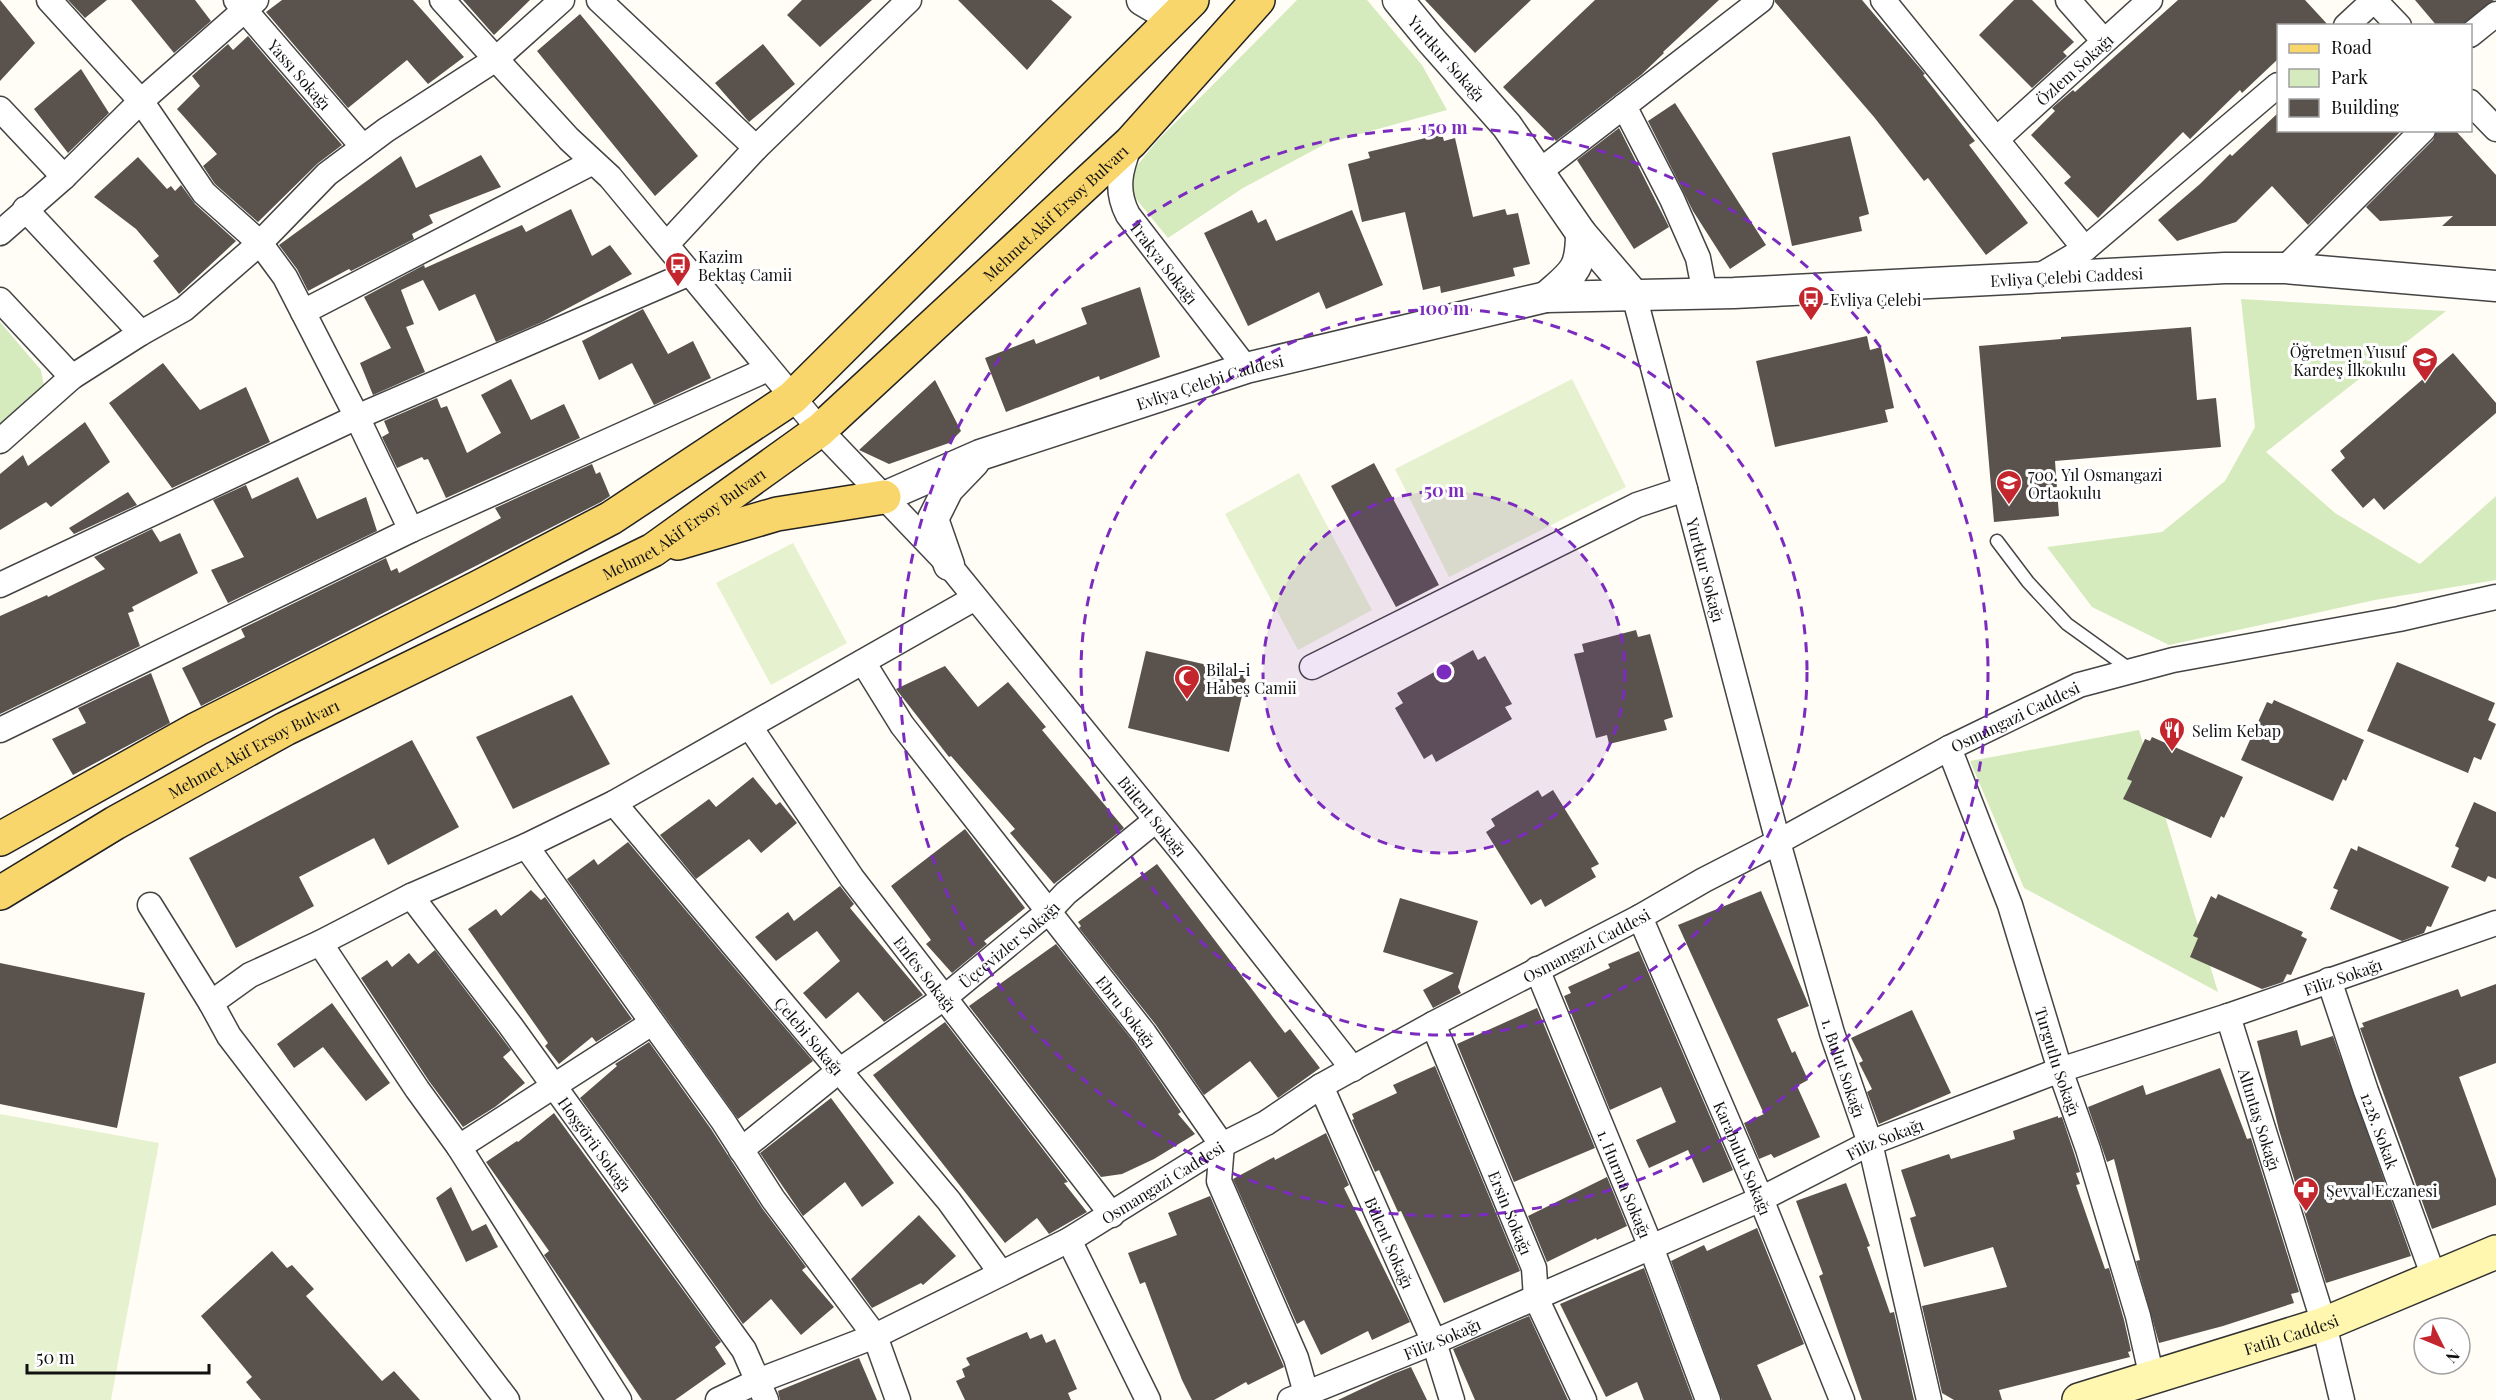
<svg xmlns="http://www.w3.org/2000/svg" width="2496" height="1400" viewBox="0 0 2496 1400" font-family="'Playfair Display',serif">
<rect width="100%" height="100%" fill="#fffdf5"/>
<path fill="#d5ebbd" d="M1297 0H1367L1422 65 1447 110 1327 143 1243 188 1168 238 1123 183 1157 141Z
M2241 299 2446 311 2266 452 2335 513 2420 564 2496 496V580L2375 600 2169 645 2092 607 2047 547 2162 532 2225 481 2255 427Z
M0 322 41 370 44 386 0 426Z
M2139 730 2218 992 2024 888 1970 761Z"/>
<path fill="#e6f2cf" d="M1572 379 1626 487 1449 577 1395 469Z
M1299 473 1372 610 1298 650 1225 514Z
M793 543 847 643 771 685 716 583Z
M0 1114 159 1143 111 1400H0Z"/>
<path fill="#5a524d" d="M0 0 35 43 0 81Z
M68 0H107L85 18Z
M131 0H195L211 21 174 53Z
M282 0H413L464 57 428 84 407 60 348 108 266 12Z
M463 0H530L494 35Z
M802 0H872L820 47 787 15Z
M958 0H1051L1072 17 1027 70Z
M1425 0H1531L1475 53Z
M1595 0H1719L1663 52 1664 53 1641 75 1556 141 1503 87Z
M1775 0H1862L1925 74 1923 75 1975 141 1969 145 2028 223 1986 255 1928 178 1924 181 1874 117 1775 2Z
M2014 0H2032L2074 42 2063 52 2067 56 2032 88 1979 35Z
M2178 0H2305L2329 26H2278V59L2242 93 2240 90 2190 139 2183 132 2098 218 2064 183 2071 177 2031 135 2055 111 2052 108 2073 90 2075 92Z
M2415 0H2494L2460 26H2437Z
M580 14 698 156 655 196 537 51Z
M248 36 342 145 317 164 258 222 215 184 203 166 217 154 177 109 200 86 192 76 228 44 233 50Z
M763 44 795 84 749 122 715 83Z
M81 69 109 113 68 153 34 109Z
M1675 103 1766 245 1730 269 1693 211 1648 121Z
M2278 113V130H2402L2308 225 2272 186 2236 222 2177 241 2158 220 2200 184 2230 154 2232 156Z
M1619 128 1669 227 1634 249 1577 160Z
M2437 130H2455L2496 175V226H2442L2453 216 2380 221 2366 207 2433 140Z
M1442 134 1444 141 1455 138 1473 217 1505 209 1507 215 1518 213 1530 264 1513 268 1515 276 1441 293 1440 286 1423 290 1405 212 1362 222 1348 164 1370 158 1368 152Z
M1850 136 1869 214 1859 217 1862 231 1792 246 1772 153Z
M481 155 501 187 429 215 433 223 412 234 414 239 351 271 349 269 308 291 297 269 279 245 401 156 416 188Z
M138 157 167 189 171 186 175 191 181 185 195 204 236 241 179 294 153 261 159 256 136 229 94 197Z
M571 209 592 256 610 245 632 274 542 322 496 342 475 294 439 311 423 280 401 290 414 324 406 327 425 372 373 395 360 363 391 348 364 297 424 265 425 268 522 225 526 232Z
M1252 210 1258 223 1266 219 1276 241 1352 210 1383 285 1326 309 1319 292 1248 326 1204 233Z
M1140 287 1160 357 1100 380 1099 376 1006 412 985 358 1034 339 1036 344 1087 324 1081 308Z
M643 309 668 354 693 341 711 378 654 405 632 363 599 380 582 341Z
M2191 327 2197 400 2216 398 2221 447 2055 461 2059 516 1994 522 1979 346 2061 339V337Z
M1867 336 1870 350 1881 347 1894 408 1885 410 1888 422 1775 447 1756 361Z
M2453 353 2496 403V413L2384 510 2374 498 2363 508 2331 470 2345 458 2340 451Z
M163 363 200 410 246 387 270 442 172 488 109 403Z
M511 379 531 420 564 404 580 438 446 498 428 459 424 460 422 457 397 468 382 437 389 433 384 421 437 398 441 408 447 406 467 453 501 433 481 395Z
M935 380 961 431 949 443 889 464 859 450Z
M85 422 110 462 51 507 46 502 0 530V474L23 455 28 466Z
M1374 463 1439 585 1396 607 1331 486Z
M592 464 596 474 600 472 610 496 601 502 201 706 182 668 245 637 241 629 386 558 391 571 397 568 399 573 501 518 495 508Z
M298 477 317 519 366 497 377 531 228 603 211 570 244 557 213 500 246 485 252 499Z
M128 492 137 505 74 534 69 528Z
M152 529 160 542 180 533 198 573 132 607 134 611 128 613 140 646 0 714V616L47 595 48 597 105 569 94 557Z
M1636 630 1638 637 1650 634 1673 717 1664 720 1667 730 1609 744 1607 735 1596 738 1574 654 1584 652 1582 644Z
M1473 650 1478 660 1485 656 1512 704 1505 707 1512 719 1436 762 1432 754 1424 759 1395 708 1403 703 1397 693Z
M1146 651 1247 674 1229 752 1128 728Z
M2397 662 2495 703 2488 720 2496 724 2481 760 2474 757 2468 773 2367 731Z
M945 666 978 707 1008 682 1046 727 1042 730 1124 828 1054 884 1010 833 1015 829 951 756 949 757 896 689Z
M151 673 170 723 73 775 52 739 86 723 78 708Z
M572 695 610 764 513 809 476 737Z
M2274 700 2364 740 2346 781 2343 779 2333 801 2241 760 2267 702 2272 704Z
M2152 737 2243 777 2224 818 2221 816 2211 838 2123 799 2132 781 2127 779 2145 739 2150 741Z
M412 740 459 827 388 865 374 838 299 877 314 906 236 948 189 858Z
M753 777 776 805 780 802 797 823 761 853 749 839 696 879 660 835 709 799 716 807Z
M1538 790 1542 797 1553 790 1599 864 1591 868 1596 877 1545 907 1541 899 1531 905 1486 832 1495 826 1491 819Z
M2474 802 2496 812V879L2488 876 2485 882 2451 867 2459 848 2455 846Z
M965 829 1025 908 984 941 987 944 952 973 926 944 931 940 891 886Z
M628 842 813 1061 738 1119 567 879 594 859 598 865Z
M2358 846 2449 887 2431 927 2427 926 2424 933 2402 941 2330 909 2338 890 2333 888 2351 848 2357 851Z
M1157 864 1285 1033 1290 1029 1320 1068 1278 1098 1250 1061 1204 1095 1156 1025 1079 928 1081 926 1078 922Z
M840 886 854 904 850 908 923 995 884 1022 858 992 826 1019 803 993 840 961 817 931 776 961 755 937 788 912 794 921Z
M531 890 541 900 545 897 632 1019 596 1042 592 1037 559 1064 545 1046 548 1043 468 929 496 909 501 916Z
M1761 891 1809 1006 1777 1019 1792 1053 1795 1051 1808 1080 1797 1086 1820 1137 1774 1158 1771 1154 1759 1159 1744 1123 1764 1114 1678 925Z
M2218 894 2303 932 2301 936 2307 939 2291 975 2287 974 2283 982 2262 989 2190 957 2198 938 2193 936 2211 896 2216 899Z
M1400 898 1478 921 1458 987 1461 993 1433 1008 1423 990 1454 973 1383 952Z
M1056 944 1133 1041 1181 1112 1178 1114 1195 1134 1154 1159 1122 1174 1101 1177 969 1006Z
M435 950 511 1050 503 1057 525 1083 495 1107 463 1127 429 1081 361 978 387 960 392 967 409 953 418 964Z
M1639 951 1733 1170 1703 1183 1688 1150 1649 1168 1636 1140 1676 1122 1661 1087 1610 1110 1564 996 1571 993 1568 987 1610 968 1608 964Z
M0 963 145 993 117 1128 0 1104Z
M2496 984V1063L2459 1077 2496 1179V1205L2432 1229 2360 1028 2364 1027 2362 1023 2458 989 2461 997Z
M332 1003 390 1083 366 1101 323 1047 294 1068 277 1044Z
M1537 1008 1595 1148 1514 1182 1457 1044Z
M1912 1010 1951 1093 1879 1124 1867 1092 1872 1089 1859 1063 1863 1061 1851 1038Z
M945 1022 1068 1182 1064 1183 1087 1212 1049 1234 1037 1218 1005 1243 873 1075Z
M2297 1030 2301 1046 2333 1036 2411 1256 2326 1283 2279 1130 2257 1041Z
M649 1042 711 1129 762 1208 806 1267 802 1270 834 1307 801 1335 771 1299 743 1324 580 1098 617 1066 615 1064Z
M1435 1066 1520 1271 1444 1303 1401 1211 1398 1212 1379 1170 1375 1172 1352 1120 1354 1119 1352 1114 1397 1093 1393 1085Z
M2220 1068 2247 1139 2251 1138 2299 1292 2291 1294 2294 1303 2223 1326 2159 1343 2136 1261 2140 1260 2114 1159 2107 1162 2088 1107 2143 1085 2146 1095Z
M831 1098 894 1183 862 1207 845 1182 803 1216 760 1153Z
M554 1113 721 1342 715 1347 726 1364 675 1400H642L544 1255 549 1251 486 1162 517 1141 518 1142Z
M2058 1116V1118L2062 1117 2074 1153 2080 1172 2076 1173 2080 1184 2076 1185 2105 1269 2109 1268 2124 1320 2131 1351 2128 1352 2130 1357 1999 1390 2002 1400H1954L1942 1393 1922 1306 2007 1287 1993 1247 1924 1267 1910 1218 1916 1216 1901 1170 1949 1154 1951 1159 2015 1139 2013 1131Z
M1326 1133 1349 1185 1344 1188 1410 1322 1372 1340 1368 1331 1321 1355 1304 1320 1297 1324 1233 1179 1274 1157 1275 1160Z
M1607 1177 1627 1226 1597 1240 1596 1238 1547 1262 1528 1216Z
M1846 1183 1870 1246 1867 1247 1890 1313 1894 1312 1914 1400H1862L1819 1276 1823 1274 1796 1201Z
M451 1187 472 1231 486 1224 498 1247 466 1262 436 1198Z
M1210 1196 1284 1367 1248 1385 1246 1382 1214 1400H1192L1182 1380 1145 1282 1140 1284 1128 1253 1177 1235 1168 1213Z
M919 1215 956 1256 923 1285 921 1283 872 1308 851 1279Z
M1757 1228 1804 1344 1757 1365 1772 1400H1722L1671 1261 1704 1245 1707 1251Z
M272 1251 287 1268 292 1265 314 1289 306 1296 382 1381 394 1371 420 1400H261L246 1382 252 1377 201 1316Z
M1644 1268 1693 1400H1644L1637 1382 1606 1397 1560 1304Z
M1529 1316 1568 1400H1475L1453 1349Z
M1027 1332 1030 1339 1042 1334 1046 1343 1055 1339 1077 1389 1068 1393 1071 1400H965L956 1381 965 1377 962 1369 970 1365 966 1358Z
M859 1358 877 1400H780L778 1391Z
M1411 1367 1427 1400H1338L1393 1374Z"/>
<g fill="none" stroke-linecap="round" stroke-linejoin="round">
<defs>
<path id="service" d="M1997 541 2028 582 2067 624 2131 670"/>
<g id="minor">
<path d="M49 0 141 101 204 193 260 243 285 277 357 417 411 530"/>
<path id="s1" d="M236 0 363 147"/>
<path id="s2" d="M442 0 569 139 610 177 820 430 949 565 1188 859 1353 1069"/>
<path d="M599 0 756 148"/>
<path d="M1883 0 2085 249"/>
<path d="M2068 0 2104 41"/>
<path d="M2374 0 2399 26"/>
<path d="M2346 26 2374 0"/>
<path d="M2470 35 2496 14"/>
<path d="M2470 102 2496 129"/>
<path d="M1624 106 1672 199 1698 258 1705 294"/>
<path d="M0 109 64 177"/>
<path id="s3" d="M1997 139 2150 0"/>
<path id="s4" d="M1130 145C1120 170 1115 190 1128 215L1246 368"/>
<path d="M1540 171 1761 0"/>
<path d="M25 209 141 333"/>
<path d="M0 233 64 177 141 101 256 0"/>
<path d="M667 244 756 148 909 0"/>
<path d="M2285 268 2423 130"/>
<path d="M2038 277 2085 249 2278 85"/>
<path id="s5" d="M1634 295 1778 842 1832 1033 1870 1143 1929 1400"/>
<path d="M0 300 72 377"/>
<path d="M303 312 593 162"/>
<path d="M0 441 72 377 141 333 184 309 260 243 327 174 386 130 496 59 562 0"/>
<path d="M0 585 357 417 690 273"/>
<path id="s6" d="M863 662 902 725 1144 1033 1222 1145 1219 1181 1296 1358 1308 1400"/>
<path d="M1312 667 1637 505 1685 489"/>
<path id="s7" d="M750 727 852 878 1112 1215"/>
<path d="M0 730 411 530 768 369"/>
<path id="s8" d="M1949 748 2010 905 2060 1070 2088 1149 2138 1316 2152 1378"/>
<path id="s9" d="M614 803 949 1201 1001 1273"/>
<path d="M526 846 723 1121 773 1199 875 1336 898 1400"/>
<path id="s10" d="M411 896 510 1025 744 1350 766 1400"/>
<path d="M150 905 211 1003"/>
<path id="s11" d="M1640 917 1761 1199 1842 1400"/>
<path d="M320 943 417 1089 459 1147 619 1400"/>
<path id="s12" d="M1537 969 1651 1247 1708 1400"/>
<path id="s13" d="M2329 980 2366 1091 2435 1280"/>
<path id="s14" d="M2228 1016 2324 1324 2342 1400"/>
<path id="s15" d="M1433 1024 1534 1268 1536 1298 1584 1400"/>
<path id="s16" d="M1321 1086 1434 1342 1452 1400"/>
<path d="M459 1147 652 1023"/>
<path id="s17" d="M741 1150 840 1070 944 998 1049 911 1066 893 1156 820"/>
<path d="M1069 1240 1148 1400"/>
<path d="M507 1400 229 1036 211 1003 250 975 320 943 411 896 526 846 614 803 975 598"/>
<path id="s18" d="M718 1400 758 1381 875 1336 1069 1240 1222 1145 1266 1123 1321 1086 1433 1024 1640 917 1704 880 1778 842 1949 748 2079 685 2173 660 2399 619 2496 597"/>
<path id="s19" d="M1290 1400 1434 1342 1761 1199 1870 1143 2060 1070 2228 1016 2496 923"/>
</g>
<g id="tertiary">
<path d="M1142 0 1159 10H1182"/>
<path id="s20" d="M1398 0 1430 39 1507 126 1581 233 1634 295"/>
<path d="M1546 297C1573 273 1581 271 1581 233"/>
<path id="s21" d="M884 497 980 455 1246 368 1546 297 1734 293 2225 268H2285L2496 286"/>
<path d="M949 565 933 519 948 489 974 462"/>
</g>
<g id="secondary">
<path id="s22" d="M2079 1400 2324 1324 2496 1252"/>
</g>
<g id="primary">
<path d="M678 543 777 514 884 497"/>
<path d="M0 839 197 729 479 587 611 518 792 398 1192 0"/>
<path id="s23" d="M0 893 115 823 285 729 653 550 820 430 1131 142 1258 0"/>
</g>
</defs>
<use href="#service" stroke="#444" stroke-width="15"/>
<use href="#minor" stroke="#444" stroke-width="27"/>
<use href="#tertiary" stroke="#444" stroke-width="33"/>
<use href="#secondary" stroke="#333" stroke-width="36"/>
<use href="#primary" stroke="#222" stroke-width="36"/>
<use href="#service" stroke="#fff" stroke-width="12"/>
<use href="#minor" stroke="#fff" stroke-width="24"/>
<use href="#tertiary" stroke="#fff" stroke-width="30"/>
<use href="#secondary" stroke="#fff6b0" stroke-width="33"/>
<use href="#primary" stroke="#f9d66b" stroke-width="33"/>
</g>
<circle cx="1444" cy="672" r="181" fill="#7b2cbf" fill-opacity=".12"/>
<g fill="none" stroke="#7b2cbf" stroke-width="3" stroke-dasharray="10 8">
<circle cx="1444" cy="672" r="181"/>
<circle cx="1444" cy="672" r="363"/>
<circle cx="1444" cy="672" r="544"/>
</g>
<defs>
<symbol id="bus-pin" viewBox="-11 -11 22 30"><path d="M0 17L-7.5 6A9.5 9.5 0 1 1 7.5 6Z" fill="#c4262e" stroke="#fff"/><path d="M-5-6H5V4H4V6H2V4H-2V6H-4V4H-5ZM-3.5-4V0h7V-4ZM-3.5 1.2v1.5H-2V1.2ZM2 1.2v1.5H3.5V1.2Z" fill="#fff"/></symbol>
<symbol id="school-pin" viewBox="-11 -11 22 30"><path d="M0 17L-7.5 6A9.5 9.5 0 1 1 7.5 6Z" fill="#c4262e" stroke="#fff"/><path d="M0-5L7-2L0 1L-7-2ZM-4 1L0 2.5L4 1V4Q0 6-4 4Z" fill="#fff"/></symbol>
<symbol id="mosque-pin" viewBox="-11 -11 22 30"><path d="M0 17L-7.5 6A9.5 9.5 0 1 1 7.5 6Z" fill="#c4262e" stroke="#fff"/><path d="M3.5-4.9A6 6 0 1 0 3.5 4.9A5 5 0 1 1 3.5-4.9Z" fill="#fff"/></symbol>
<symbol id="restaurant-pin" viewBox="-11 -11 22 30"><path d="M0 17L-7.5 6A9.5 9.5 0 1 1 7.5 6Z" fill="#c4262e" stroke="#fff"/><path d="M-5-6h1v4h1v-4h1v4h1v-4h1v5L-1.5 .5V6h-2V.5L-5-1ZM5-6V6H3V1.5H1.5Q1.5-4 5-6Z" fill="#fff"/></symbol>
<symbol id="pharmacy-pin" viewBox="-11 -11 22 30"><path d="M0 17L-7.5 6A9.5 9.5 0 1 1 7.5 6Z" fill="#c4262e" stroke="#fff"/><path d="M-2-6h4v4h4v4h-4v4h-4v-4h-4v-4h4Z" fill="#fff"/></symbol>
</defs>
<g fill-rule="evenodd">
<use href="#bus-pin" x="663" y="250" width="30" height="40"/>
<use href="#bus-pin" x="1796" y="284" width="30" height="40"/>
<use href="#school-pin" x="2410" y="345" width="30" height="40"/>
<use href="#school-pin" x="1994" y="468" width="30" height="40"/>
<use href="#mosque-pin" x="1172" y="663" width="30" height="40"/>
<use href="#restaurant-pin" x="2157" y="715" width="30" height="40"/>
<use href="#pharmacy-pin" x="2291" y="1175" width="30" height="40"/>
</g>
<g text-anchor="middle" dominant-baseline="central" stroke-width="6" stroke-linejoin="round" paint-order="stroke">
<g font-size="16" fill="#111" stroke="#fff">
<text stroke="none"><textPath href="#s20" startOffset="76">Yurtkur Sokağı</textPath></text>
<text stroke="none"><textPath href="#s3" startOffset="104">Özlem Sokağı</textPath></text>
<text stroke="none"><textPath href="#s1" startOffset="98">Yassı Sokağı</textPath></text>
<text stroke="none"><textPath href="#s23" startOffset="1264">Mehmet Akif Ersoy Bulvarı</textPath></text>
<text stroke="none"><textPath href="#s4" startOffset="132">Trakya Sokağı</textPath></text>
<text stroke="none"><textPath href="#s21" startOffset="1214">Evliya Çelebi Caddesi</textPath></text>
<text stroke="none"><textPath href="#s21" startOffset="346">Evliya Çelebi Caddesi</textPath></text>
<text stroke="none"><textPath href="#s23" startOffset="778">Mehmet Akif Ersoy Bulvarı</textPath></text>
<text stroke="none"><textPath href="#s5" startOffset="284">Yurtkur Sokağı</textPath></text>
<text stroke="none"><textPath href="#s18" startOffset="1468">Osmangazi Caddesi</textPath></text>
<text stroke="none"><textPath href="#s23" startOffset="292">Mehmet Akif Ersoy Bulvarı</textPath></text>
<text stroke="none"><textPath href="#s2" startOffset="1083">Bülent Sokağı</textPath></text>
<text stroke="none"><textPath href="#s17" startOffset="338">Üçcevizler Sokağı</textPath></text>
<text stroke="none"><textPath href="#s18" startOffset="982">Osmangazi Caddesi</textPath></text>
<text stroke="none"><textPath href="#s7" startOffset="303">Enfes Sokağı</textPath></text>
<text stroke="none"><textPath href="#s19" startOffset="1136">Filiz Sokağı</textPath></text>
<text stroke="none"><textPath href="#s6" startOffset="438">Ebru Sokağı</textPath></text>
<text stroke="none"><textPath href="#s9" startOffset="304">Çelebi Sokağı</textPath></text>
<text stroke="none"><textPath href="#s8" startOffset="332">Turgutlu Sokağı</textPath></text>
<text stroke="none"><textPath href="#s5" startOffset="801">1. Bulut Sokağı</textPath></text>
<text stroke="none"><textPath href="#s14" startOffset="108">Altıntaş Sokağı</textPath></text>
<text stroke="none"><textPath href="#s13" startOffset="159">1228. Sokak</textPath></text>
<text stroke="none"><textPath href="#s19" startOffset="650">Filiz Sokağı</textPath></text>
<text stroke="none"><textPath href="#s10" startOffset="309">Hoşgörü Sokağı</textPath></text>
<text stroke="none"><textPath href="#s11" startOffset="262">Karabulut Sokağı</textPath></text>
<text stroke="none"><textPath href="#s18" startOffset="496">Osmangazi Caddesi</textPath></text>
<text stroke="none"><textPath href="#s12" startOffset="232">1. Hurma Sokağı</textPath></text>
<text stroke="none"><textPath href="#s15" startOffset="204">Ersin Sokağı</textPath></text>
<text stroke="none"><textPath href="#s16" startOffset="171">Bülent Sokağı</textPath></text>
<text stroke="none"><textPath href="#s22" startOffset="222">Fatih Caddesi</textPath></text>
<text stroke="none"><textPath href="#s19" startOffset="164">Filiz Sokağı</textPath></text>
</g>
<g font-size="16" fill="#111" stroke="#fff" text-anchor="start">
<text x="698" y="256">Kazim<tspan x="698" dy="18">Bektaş Camii</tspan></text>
<text x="1830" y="299">Evliya Çelebi</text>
<text x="2406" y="351" text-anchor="end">Öğretmen Yusuf<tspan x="2406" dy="18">Kardeş İlkokulu</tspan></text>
<text x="2028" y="474">700. Yıl Osmangazi<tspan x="2028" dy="18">Ortaokulu</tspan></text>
<text x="1206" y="669">Bilal-i<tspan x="1206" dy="18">Habeş Camii</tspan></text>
<text x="2192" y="730">Selim Kebap</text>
<text x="2326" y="1190">Şevval Eczanesi</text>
</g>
</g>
<circle cx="1444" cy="672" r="9" fill="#7b2cbf" stroke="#fff" stroke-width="3"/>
<g font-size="18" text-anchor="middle" font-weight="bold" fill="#7b2cbf" stroke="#fff" stroke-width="6" stroke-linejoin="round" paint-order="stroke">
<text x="1444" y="134">150 m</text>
<text x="1444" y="315">100 m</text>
<text x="1444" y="497">50 m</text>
</g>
<rect x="2277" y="24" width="195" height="108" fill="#ffffff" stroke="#a0a0a0" stroke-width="1.5"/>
<rect x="2289" y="44" width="30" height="9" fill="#f9d66b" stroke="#a0a0a0" stroke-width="1.5"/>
<text x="2331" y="54" font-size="18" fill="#111111">Road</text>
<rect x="2289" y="69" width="30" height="18" fill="#d5ebbd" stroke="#a0a0a0" stroke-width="1.5"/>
<text x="2331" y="84" font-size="18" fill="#111111">Park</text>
<rect x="2289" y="99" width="30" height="18" fill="#5a524d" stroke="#a0a0a0" stroke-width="1.5"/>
<text x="2331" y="114" font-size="18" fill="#111111">Building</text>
<g transform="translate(2442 1346) rotate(133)"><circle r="28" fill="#ffffff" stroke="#a0a0a0" stroke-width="1.5"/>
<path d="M0-4.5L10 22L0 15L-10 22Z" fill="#c4262e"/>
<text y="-9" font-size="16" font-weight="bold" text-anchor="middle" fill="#111111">N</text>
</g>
<path d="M27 1364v9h182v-9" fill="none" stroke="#111111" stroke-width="3"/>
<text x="36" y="1364" font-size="18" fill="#111111" stroke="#ffffff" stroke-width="4.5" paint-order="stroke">50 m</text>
</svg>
